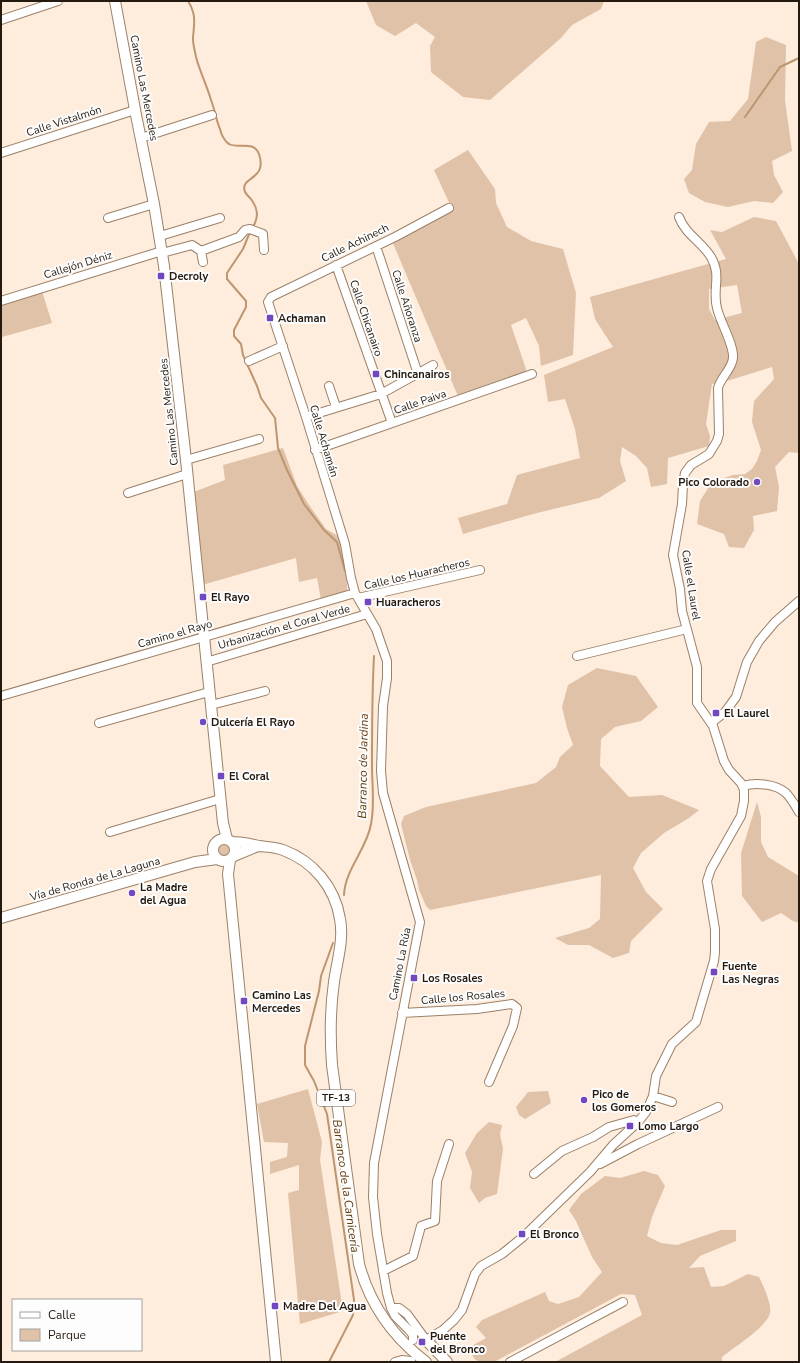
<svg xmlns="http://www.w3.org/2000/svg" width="800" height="1363" viewBox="0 0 800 1363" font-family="'Nunito Sans',sans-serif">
<rect width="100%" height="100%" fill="#feecdc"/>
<path fill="#dfc2a8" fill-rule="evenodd" d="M366 1H604L601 9 572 25 561 38 490 100 463 97 431 72 430 46 435 37 416 23 395 36 376 25Z
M766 37 786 45 785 100 792 151 772 161 774 175 783 192 773 203 754 201 728 207 705 202 689 193 684 179 692 170 696 144 709 122 730 121 748 99 756 42Z
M468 150 495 189 496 203 507 227 531 241 563 249 576 293 573 355 541 366 539 346 526 318 511 325 526 369 524 382 460 401 392 241 452 209 434 170Z
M754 217 776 221 799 264V453L789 452 775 467 779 487 777 511 753 516 754 530 744 548 729 547 724 534 697 524 700 501 712 482 733 475 745 474 752 469 757 461 761 450 752 422 754 401 774 379 772 367 727 381 712 384 706 424 710 436 709 446 668 458 667 484 651 487 647 468 636 456 622 447 620 461 626 481 599 498 533 514 463 534 458 518 507 504 517 475 580 458 575 429 565 399 548 402 544 375 613 347 595 319 590 297 726 259 710 230 722 232ZM737 285 742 313 715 320 709 309V289Z
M41 288 52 323 2 337 1 303Z
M283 448 297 486 309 505 326 529 340 537 344 546 348 598 322 605 317 578 299 582 296 558 202 585 191 493 225 480 223 465Z
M597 668 636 676 658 707 641 721 615 727 601 739 600 766 629 797 662 795 699 810 689 818 664 833 641 853 633 868 646 892 663 909 631 941 629 953 613 958 589 945H568L555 938 589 928 600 919 601 875 430 910 426 906 419 890 417 880 410 860 401 824 404 816 426 807 536 783 556 767 560 757 573 745 567 728 562 707 568 685Z
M757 802 761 817V842L768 857 799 876V923L793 921 781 913 762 922 742 896 741 853Z
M218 850a7 7 0 1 1 14 0a7 7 0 1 1-14 0Z
M308 1089 322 1142 320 1160 343 1311 300 1324 288 1193 299 1190V1165L270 1174V1162L287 1157 288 1143 264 1142 257 1104Z
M548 1091 551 1103 525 1119 519 1115 516 1107 528 1092Z
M489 1122 502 1125 500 1134 503 1149 497 1194 485 1198 479 1203 470 1188 472 1172 465 1153 477 1133Z
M644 1171 658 1175 665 1186 652 1217 647 1236 661 1243 677 1245 721 1230H736V1241L700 1256 689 1268 704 1267 711 1287 724 1286 748 1274 759 1277C763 1285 772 1304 770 1313 768 1326 733 1348 722 1357V1362H555L642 1315 635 1295 621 1294 494 1362C476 1362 476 1363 468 1348L486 1338 476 1327 482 1320 545 1292 549 1301 558 1304 579 1297 602 1272 592 1257 576 1221 569 1210 581 1194 605 1176 620 1178Z"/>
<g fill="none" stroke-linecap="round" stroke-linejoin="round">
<path stroke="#bd9670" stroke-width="2" d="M188 1C190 4 192 8 193 12 196 20 193 31 193 39 193 45 195 51 196 57 200 72 207 86 211 100 215 110 216 120 220 129 221 134 225 142 229 144 238 149 254 140 259 154 268 181 239 176 245 192 246 194 249 197 251 199 258 209 259 216 253 227
M745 117 780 67 799 58
M250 232 243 249 227 273V279L246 301V307L234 330V336L241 344 243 355 257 386 261 398 275 418 278 448 287 470 304 504 324 530 337 542 345 571
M344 895C345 869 367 849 371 824 375 805 372 785 372 766 372 729 372 692 374 656
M329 1362 353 1315 354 1300 327 1114 314 1081 305 1065V1046L319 991 321 976 333 943"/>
<defs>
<path id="minor" d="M1 20 58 1
M141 138 212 115
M1 153 135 110
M108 218 154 204
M160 236 220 218
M376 246 418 374
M201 251 239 237 245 230 250 229 263 234 264 250
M162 253 192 245 201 251 203 262
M336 265 392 423
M1 301 162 251
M249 361 283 346
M329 386 336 407
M306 417 381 394 433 365
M315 450 532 374
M186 460 259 439
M128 493 187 474
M358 598 480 570
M577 656 687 629
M206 662 367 614
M1 696 355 593
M211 705 265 691
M99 723 209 692
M711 723 725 712 736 697 747 662 759 641 775 622 799 601
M743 786C756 782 776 784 786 793 791 798 795 805 799 812
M110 832 220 799
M402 1013 477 1009 512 1004 517 1008 513 1026 489 1082
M653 1096 672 1102
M600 1164 638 1144 718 1107
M534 1174 562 1151 593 1137 609 1127 634 1120 638 1122
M383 1271 413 1256 421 1226 435 1221 437 1181 449 1144
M391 1308H399L407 1314 426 1340 443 1330 454 1320 462 1310 475 1274 481 1266 502 1254 523 1237 590 1172 613 1145 638 1122 646 1112 653 1096 656 1076 672 1044 696 1022 714 961 715 952V929L707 881 711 869 741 816 744 801V790L741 783 729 770 724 761 713 726 697 703V667L682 611 680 589 673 555 682 504 683 484 685 473 691 465 709 454 717 441 719 434 718 388C721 377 732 369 733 358 734 344 720 322 717 308 712 289 722 276 711 257 702 242 685 234 679 217
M413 1340V1335L409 1330 395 1316 391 1308 387 1293 377 1234 373 1197 374 1163 420 922 383 793 381 771 383 706 387 678V661L376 629 355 593 351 578 345 544 306 417 268 302 271 297 395 237 449 208
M395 1362 402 1360 411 1361
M510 1362 623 1302"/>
<path id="major" d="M115 1 136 115 154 204 164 266 186 460 223 823 227 839
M213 850a11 11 0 1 1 22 0a11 11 0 1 1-22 0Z
M232 842C242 842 250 844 259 846 267 847 275 847 283 850 313 861 335 887 340 919 344 940 337 961 334 982 330 1010 330 1037 332 1065L359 1264C370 1305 393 1337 426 1362
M234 856 258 846
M230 860 228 874 276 1362
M1 918 195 862 217 859
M426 1340 447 1362"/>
</defs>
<use href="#minor" stroke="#9b8168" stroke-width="10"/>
<use href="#major" stroke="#9b8168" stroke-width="12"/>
<use href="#minor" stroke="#fff" stroke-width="8"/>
<use href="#major" stroke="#fff" stroke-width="10"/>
</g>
<g fill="#7248c0" stroke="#fdfdfd" stroke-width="1.5">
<rect x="157" y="272" width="8" height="8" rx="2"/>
<rect x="266" y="314" width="8" height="8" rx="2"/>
<rect x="372" y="370" width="8" height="8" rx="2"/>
<circle cx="757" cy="482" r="4"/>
<rect x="199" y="593" width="8" height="8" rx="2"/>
<rect x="364" y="598" width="8" height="8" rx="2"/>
<rect x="712" y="709" width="8" height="8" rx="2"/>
<circle cx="203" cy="722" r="4"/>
<rect x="217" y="772" width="8" height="8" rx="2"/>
<circle cx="132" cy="893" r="4"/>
<rect x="710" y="968" width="8" height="8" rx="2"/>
<rect x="410" y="974" width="8" height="8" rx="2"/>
<rect x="240" y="997" width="8" height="8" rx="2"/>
<circle cx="584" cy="1100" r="4"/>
<rect x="626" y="1122" width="8" height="8" rx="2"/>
<rect x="518" y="1230" width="8" height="8" rx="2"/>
<rect x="271" y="1302" width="8" height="8" rx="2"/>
<rect x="418" y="1338" width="8" height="8" rx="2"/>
</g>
<g text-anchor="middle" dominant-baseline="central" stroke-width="4" stroke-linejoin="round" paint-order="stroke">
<rect fill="#fdfdfd" stroke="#655e57" stroke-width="1" x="317" y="1090" width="38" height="16" rx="3"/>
<g font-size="10" font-weight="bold" fill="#241a10">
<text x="336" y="1098">TF-13</text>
</g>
<g font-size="11" fill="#241a10" stroke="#fdfdfd">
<text transform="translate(144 88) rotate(79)">Camino Las Mercedes</text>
<text transform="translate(64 121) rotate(-18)">Calle Vistalmón</text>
<text transform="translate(355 243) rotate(-26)">Calle Achinech</text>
<text transform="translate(78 265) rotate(-17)">Callejón Déniz</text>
<text transform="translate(407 306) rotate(72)">Calle Añoranza</text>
<text transform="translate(366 318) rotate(71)">Calle Chicanairo</text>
<text transform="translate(420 402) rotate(-19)">Calle Paiva</text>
<text transform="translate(169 412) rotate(-96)">Camino Las Mercedes</text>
<text transform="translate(324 441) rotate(73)">Calle Achamán</text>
<text transform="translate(417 574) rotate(-13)">Calle los Huaracheros</text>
<text transform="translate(691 585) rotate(81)">Calle el Laurel</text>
<text transform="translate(284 627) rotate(-16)">Urbanización el Coral Verde</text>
<text transform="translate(175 634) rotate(-16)">Camino el Rayo</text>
<text transform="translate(95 879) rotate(-16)">Vía de Ronda de La Laguna</text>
<text transform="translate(400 964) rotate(-79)">Camino La Rúa</text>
<text transform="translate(463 997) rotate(-5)">Calle los Rosales</text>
</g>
<g font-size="11" font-weight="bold" fill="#241a10" stroke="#fdfdfd" text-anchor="start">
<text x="169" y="276">Decroly</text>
<text x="278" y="318">Achaman</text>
<text x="384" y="374">Chincanairos</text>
<text x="749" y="482" text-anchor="end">Pico Colorado</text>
<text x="211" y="597">El Rayo</text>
<text x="376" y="602">Huaracheros</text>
<text x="724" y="713">El Laurel</text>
<text x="211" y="722">Dulcería El Rayo</text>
<text x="229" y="776">El Coral</text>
<text x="140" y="887">La Madre<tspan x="140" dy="13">del Agua</tspan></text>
<text x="722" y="966">Fuente<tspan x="722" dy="13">Las Negras</tspan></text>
<text x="422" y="978">Los Rosales</text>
<text x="252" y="995">Camino Las<tspan x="252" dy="13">Mercedes</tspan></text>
<text x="592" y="1094">Pico de<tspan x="592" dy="13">los Gomeros</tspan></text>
<text x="638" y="1126">Lomo Largo</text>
<text x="530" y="1234">El Bronco</text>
<text x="283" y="1306">Madre Del Agua</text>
<text x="430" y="1336">Puente<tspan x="430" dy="13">del Bronco</tspan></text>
</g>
<g font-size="12" font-style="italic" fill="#633c0e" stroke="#fdfdfd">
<text transform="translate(363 766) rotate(-89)">Barranco de Jardina</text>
<text transform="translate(346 1186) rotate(82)">Barranco de la Carnicería</text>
</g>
</g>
<rect width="800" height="1363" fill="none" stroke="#241a10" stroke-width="4"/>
<rect x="12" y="1299" width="130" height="52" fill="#fdfdfd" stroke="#a6a29e"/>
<rect x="20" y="1312" width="20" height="6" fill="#ffffff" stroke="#a6a29e"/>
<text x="48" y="1319" font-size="12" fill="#241a10">Calle</text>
<rect x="20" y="1329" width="20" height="12" fill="#dfc2a8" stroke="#a6a29e"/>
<text x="48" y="1339" font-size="12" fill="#241a10">Parque</text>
</svg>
